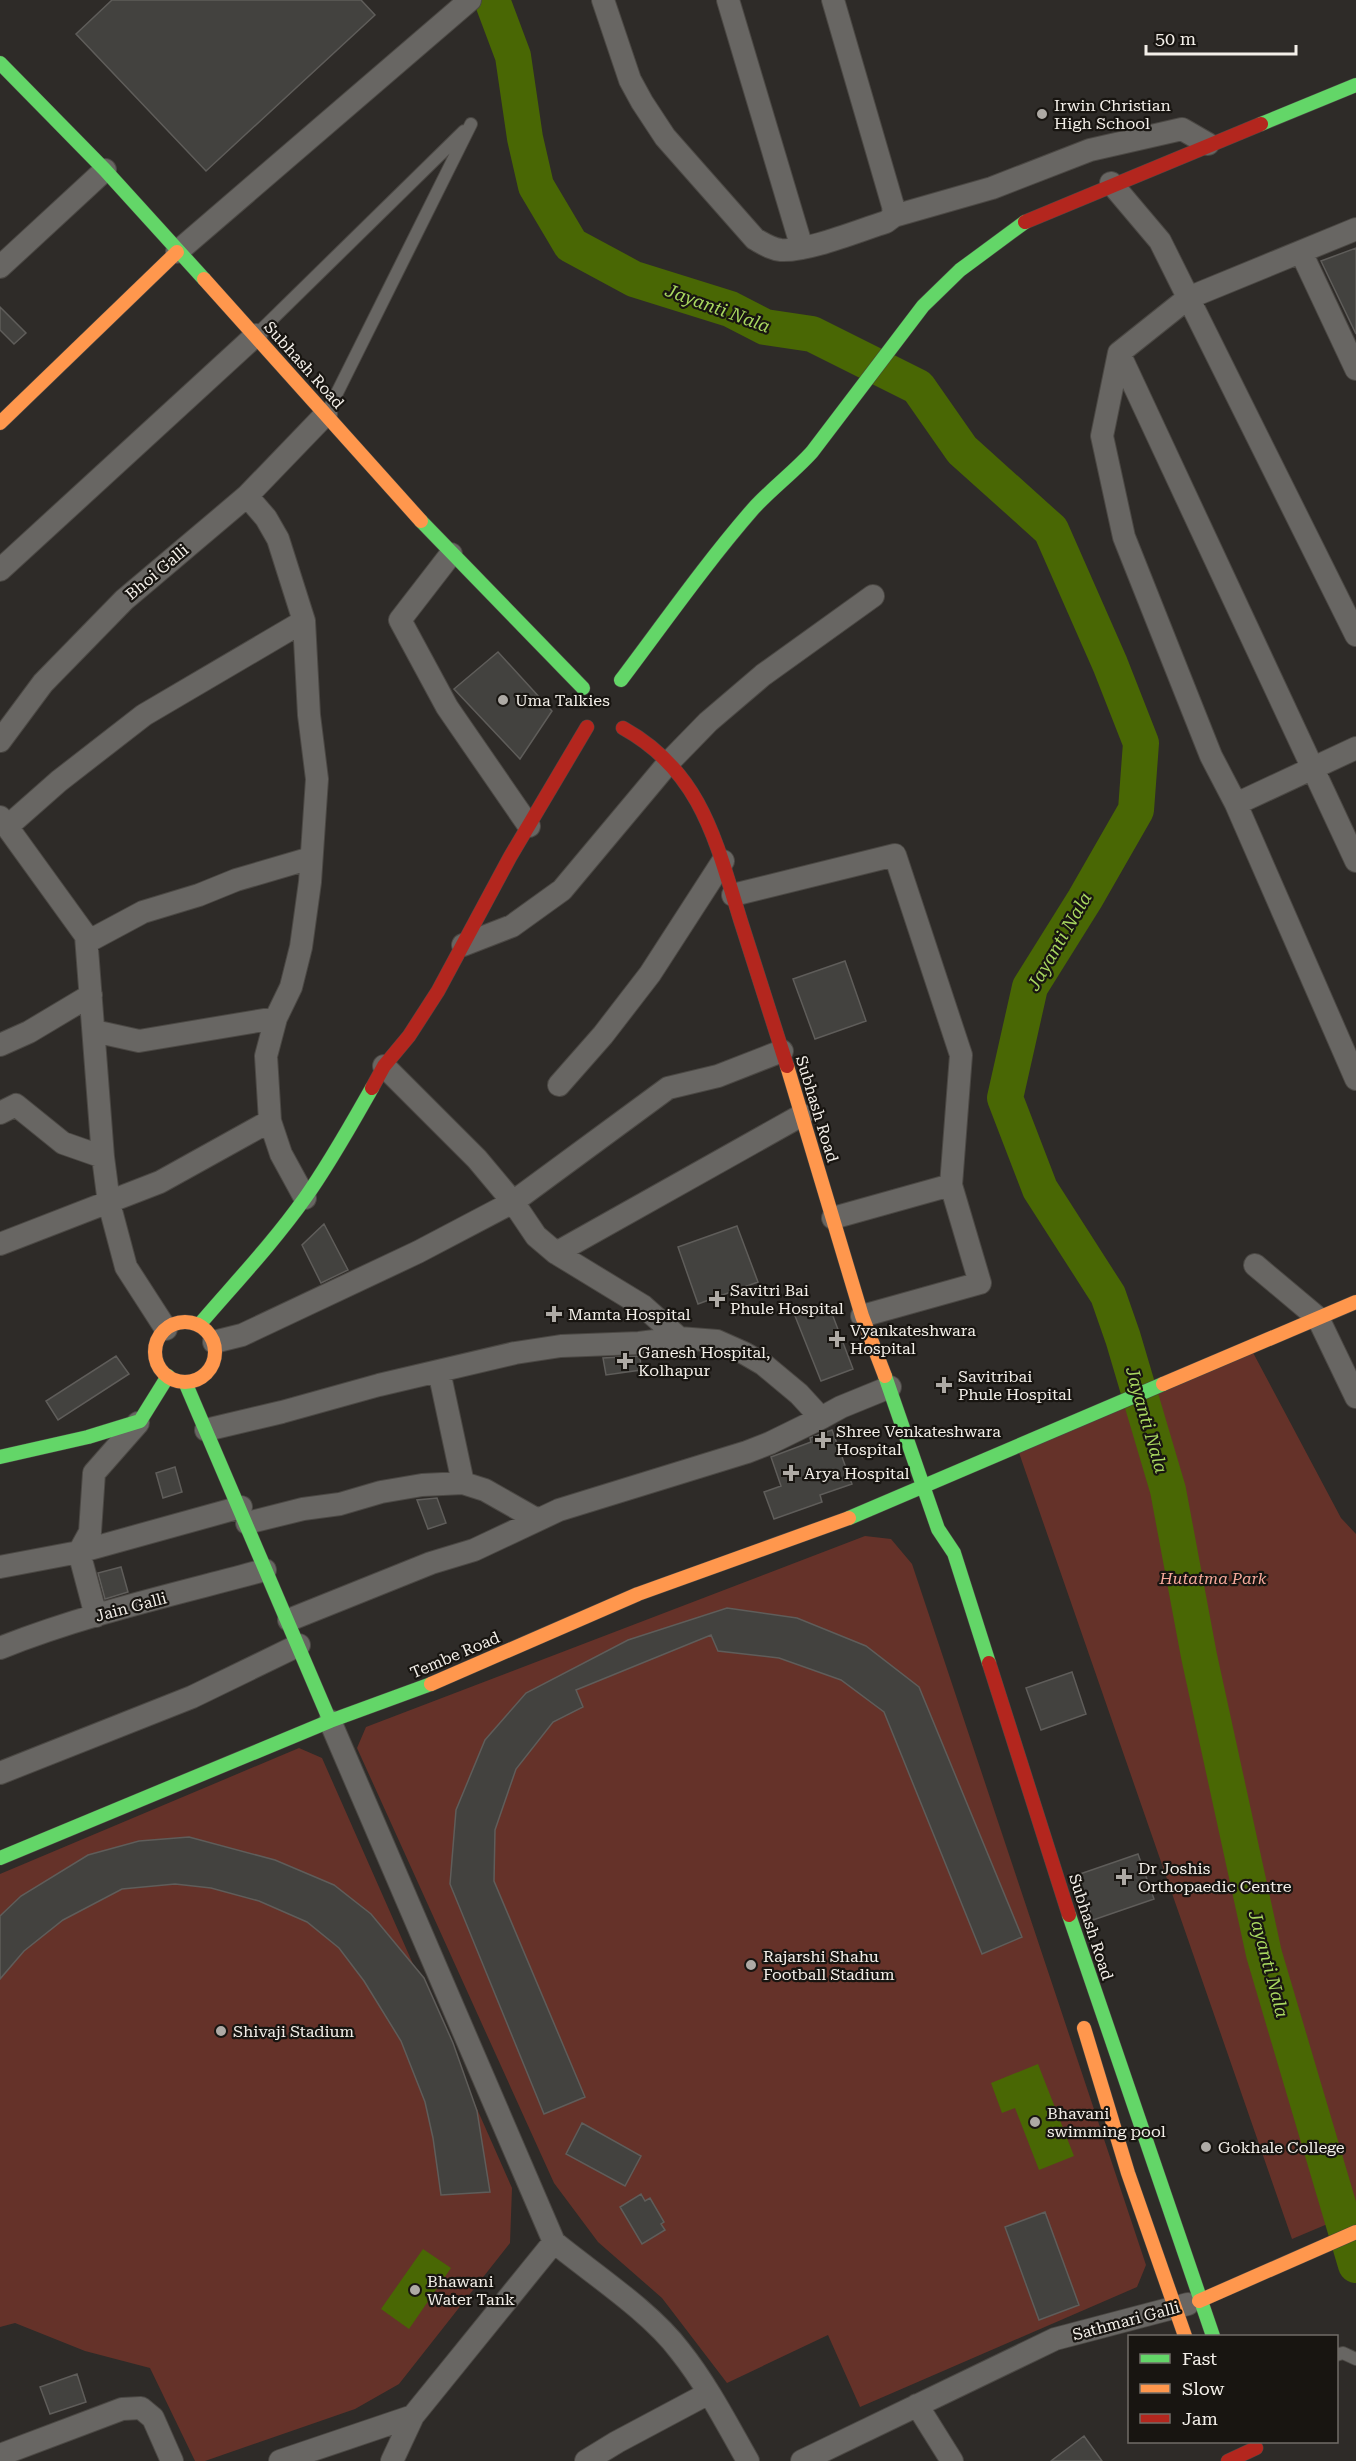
<svg xmlns="http://www.w3.org/2000/svg" width="1356" height="2461" viewBox="0 0 1356 2461" font-family="'Roboto Serif',serif">
<rect width="100%" height="100%" fill="#2e2b28"/>
<path fill="#653229" d="M1250 1347 1341 1518 1356 1534V2212L1292 2239 1017 1447Z
M865 1536 891 1539 912 1564 1146 2265 1137 2287 860 2407 828 2335 727 2383 662 2298 598 2242 554 2183 357 1748 366 1727Z
M299 1748 322 1758 512 2188 510 2243 399 2384 355 2409 205 2461H195L150 2368 85 2351 15 2323 0 2327V1874Z"/>
<path fill="#496704" d="M1038 2064 1074 2156 1039 2170 1015 2108 1002 2113 991 2083Z
M423 2249 451 2268 409 2329 381 2309Z"/>
<g fill="none" stroke-linecap="round" stroke-linejoin="round">
<path stroke="#496704" stroke-width="36" d="M492 0 513 56 525 138 536 186 571 245 634 279 730 309 765 327 812 334 918 387 962 450 1051 530 1110 664 1141 743 1136 810 1085 899 1030 987 1005 1098 1040 1189 1108 1295 1123 1338 1168 1490 1199 1656 1264 1954 1356 2265"/>
</g>
<path fill="#43423f" stroke="#5f5d5a" stroke-width="1.5" d="M112 0H361L375 15 206 171 76 34Z
M1356 248V334L1321 261Z
M0 307 26 333 14 344 0 330Z
M498 652 552 711 520 759 454 689Z
M845 961 866 1021 815 1039 793 979Z
M324 1224 348 1270 321 1283 302 1245Z
M737 1226 758 1282 698 1304 678 1247Z
M828 1303 853 1369 821 1381 795 1316Z
M116 1356 129 1374 58 1420 46 1401Z
M640 1356 641 1370 606 1375 603 1358Z
M832 1430 852 1484 820 1495 822 1502 774 1519 764 1492 781 1486 771 1457 811 1442 810 1438Z
M175 1467 182 1492 163 1498 156 1473Z
M437 1498 446 1523 428 1529 417 1500Z
M121 1567 128 1592 105 1599 98 1573Z
M727 1608 797 1618 866 1646 919 1687 1022 1937 982 1954 884 1712 841 1680 779 1658 718 1651 711 1635 576 1690 583 1707 553 1722 516 1769 495 1830 494 1881 585 2097 544 2114 450 1884 456 1810 485 1740 526 1693 628 1640Z
M1072 1672 1086 1714 1041 1730 1026 1688Z
M189 1837 275 1860 334 1885 371 1914 424 1978 453 2043 477 2111 490 2192 441 2195 433 2138 425 2102 401 2041 364 1981 339 1948 307 1922 259 1901 211 1888 175 1884 122 1889 63 1920 24 1951 0 1979V1916L21 1896 88 1855 139 1841Z
M1138 1854 1154 1899 1093 1920 1077 1875Z
M582 2123 641 2156 625 2186 566 2154Z
M641 2194 645 2201 650 2198 664 2222 661 2224 665 2230 642 2244 620 2207Z
M1045 2212 1079 2305 1039 2320 1005 2227Z
M77 2374 86 2402 50 2414 40 2387Z
M1084 2436 1102 2461H1051Z"/>
<g fill="none" stroke-linecap="round" stroke-linejoin="round">
<defs>
<path id="lane" d="M256 335 464 131
M327 413 471 124
M1336 2355 1343 2353 1356 2359"/>
<path id="street" d="M603 0 630 80 642 102 665 137 755 239C764 244 771 249 781 250 807 252 860 230 886 222L894 216 893 206 833 0
M728 0 802 248
M1111 183 1160 241 1356 635
M894 216 992 188 1090 150 1182 129 1208 144
M1356 229 1188 298 1119 353 1356 861
M177 252 470 0
M1301 252 1356 369
M0 267 105 170
M1119 353 1102 436 1124 537 1211 756 1236 804 1356 1079
M247 496 266 518 278 539 304 621 309 715 317 779 310 882 301 947 291 987 276 1018 266 1056 270 1121 281 1154 305 1198
M451 554 400 620 447 707 529 826
M0 570 256 335
M0 741 43 683 124 600 247 496 326 414
M1236 804 1356 748
M0 817 86 936 103 1157 109 1203 126 1267 166 1329
M8 826 59 781 144 715 304 621
M733 895 895 855 961 1055 951 1185 833 1218
M87 942 143 912 199 895 236 880 311 858
M463 945 512 926 562 890 670 761 708 722 763 675 873 596
M94 1031 139 1041 276 1018
M0 1045 29 1032 91 995
M384 1066 477 1159 513 1202 536 1236 556 1253 643 1306 679 1338
M559 1085 603 1035 650 974 723 861
M0 1113 16 1105 63 1143 103 1157
M0 1244 160 1182 270 1121
M556 1253 802 1115
M1255 1265 1318 1318 1356 1397
M862 1316 980 1283 951 1185
M214 1342 242 1335 418 1252 513 1202 668 1088 718 1076 782 1051
M439 1371 463 1483
M206 1430 282 1412 379 1385 515 1353 561 1346 639 1343 679 1338 717 1341 744 1353 763 1364 799 1394 821 1418 841 1407 890 1387
M247 1523 303 1509 340 1504 381 1492 422 1485 463 1483 485 1490 536 1519
M0 1567 79 1552 90 1532 94 1473 138 1423
M96 1616 79 1552 241 1507
M289 1620 431 1563 474 1550 559 1510 747 1452 770 1443 821 1418
M0 1648C85 1614 176 1594 265 1570
M330 1721 554 2242
M0 1773 192 1697 299 1645
M917 2405 952 2461
M0 2455 122 2409 141 2408 153 2418 172 2461
M280 2461 413 2416
M392 2461 413 2416 554 2242C593 2274 650 2311 680 2351 707 2385 727 2424 748 2461
M586 2461 617 2442 709 2393
M802 2461 1055 2339 1188 2304"/>
<path id="fast" d="M0 63 105 170 204 279
M1261 124 1356 85
M421 521 583 688
M621 680C664 623 706 563 753 509 771 489 794 472 812 452L923 306 960 270 1025 222
M199 1325C235 1283 273 1243 305 1198 330 1163 351 1125 372 1088
M885 1376 938 1529 954 1553 989 1663
M185 1382 330 1721
M0 1457 88 1437 140 1421 168 1376
M849 1518 1163 1384
M0 1858 330 1721 431 1684
M1069 1915 1213 2336"/>
<path id="slow" d="M204 279 421 521
M0 423 177 252
M787 1066 862 1316 885 1376
M155 1352a30 30 0 1 1 60 0a30 30 0 1 1-60 0Z
M1163 1384 1356 1302
M431 1684 638 1594 849 1518
M1084 2028 1128 2173 1185 2336
M1199 2301 1356 2232"/>
<path id="jam" d="M1025 222 1261 124
M623 728C702 772 716 842 741 922 756 970 772 1018 787 1066
M372 1088 384 1066 409 1036 438 991 510 857 587 727
M989 1663 1069 1915
M1228 2461 1256 2448"/>
</defs>
<use href="#lane" stroke="#4b4844" stroke-width="14"/>
<use href="#street" stroke="#4b4844" stroke-width="24"/>
<use href="#fast" stroke="#4b4844" stroke-width="15"/>
<use href="#slow" stroke="#4b4844" stroke-width="15"/>
<use href="#jam" stroke="#4b4844" stroke-width="15"/>
<use href="#lane" stroke="#686663" stroke-width="12"/>
<use href="#street" stroke="#686663" stroke-width="22"/>
<use href="#fast" stroke="#63d668" stroke-width="14"/>
<use href="#slow" stroke="#ff974d" stroke-width="14"/>
<use href="#jam" stroke="#b3261e" stroke-width="14"/>
</g>
<g fill="#aeaaa5" stroke="#181511" stroke-width="2">
<circle cx="1042" cy="114" r="6"/>
<circle cx="503" cy="700" r="6"/>
<path d="M714 1290h6v6h6v6h-6v6h-6v-6h-6v-6h6z"/>
<path d="M551 1305h6v6h6v6h-6v6h-6v-6h-6v-6h6z"/>
<path d="M834 1330h6v6h6v6h-6v6h-6v-6h-6v-6h6z"/>
<path d="M622 1352h6v6h6v6h-6v6h-6v-6h-6v-6h6z"/>
<path d="M941 1376h6v6h6v6h-6v6h-6v-6h-6v-6h6z"/>
<path d="M820 1431h6v6h6v6h-6v6h-6v-6h-6v-6h6z"/>
<path d="M788 1464h6v6h6v6h-6v6h-6v-6h-6v-6h6z"/>
<path d="M1121 1868h6v6h6v6h-6v6h-6v-6h-6v-6h6z"/>
<circle cx="751" cy="1965" r="6"/>
<circle cx="221" cy="2031" r="6"/>
<circle cx="1035" cy="2122" r="6"/>
<circle cx="1206" cy="2147" r="6"/>
<circle cx="415" cy="2290" r="6"/>
</g>
<g text-anchor="middle" dominant-baseline="central" stroke-width="4.5" stroke-linejoin="round" paint-order="stroke">
<g font-size="16" fill="#f3efe9" stroke="#181511" text-anchor="start">
<text x="1054" y="105">Irwin Christian<tspan x="1054" dy="18">High School</tspan></text>
<text x="515" y="700">Uma Talkies</text>
<text x="730" y="1290">Savitri Bai<tspan x="730" dy="18">Phule Hospital</tspan></text>
<text x="568" y="1314">Mamta Hospital</text>
<text x="850" y="1330">Vyankateshwara<tspan x="850" dy="18">Hospital</tspan></text>
<text x="638" y="1352">Ganesh Hospital,<tspan x="638" dy="18">Kolhapur</tspan></text>
<text x="958" y="1376">Savitribai<tspan x="958" dy="18">Phule Hospital</tspan></text>
<text x="836" y="1431">Shree Venkateshwara<tspan x="836" dy="18">Hospital</tspan></text>
<text x="804" y="1473">Arya Hospital</text>
<text x="1138" y="1868">Dr Joshis<tspan x="1138" dy="18">Orthopaedic Centre</tspan></text>
<text x="763" y="1956">Rajarshi Shahu<tspan x="763" dy="18">Football Stadium</tspan></text>
<text x="233" y="2031">Shivaji Stadium</text>
<text x="1047" y="2113">Bhavani<tspan x="1047" dy="18">swimming pool</tspan></text>
<text x="1218" y="2147">Gokhale College</text>
<text x="427" y="2281">Bhawani<tspan x="427" dy="18">Water Tank</tspan></text>
</g>
<g font-size="16" fill="#f3efe9" stroke="#181511">
<text transform="translate(304 365) rotate(48)">Subhash Road</text>
<text transform="translate(157 572) rotate(-40)">Bhoi Galli</text>
<text transform="translate(817 1109) rotate(73)">Subhash Road</text>
<text transform="translate(131 1607) rotate(-15)">Jain Galli</text>
<text transform="translate(455 1655) rotate(-23)">Tembe Road</text>
<text transform="translate(1091 1927) rotate(72)">Subhash Road</text>
<text transform="translate(1126 2321) rotate(-15)">Sathmari Galli</text>
</g>
<g font-size="16" font-style="italic" fill="#f6a99b" stroke="#181511">
<text x="1213" y="1578">Hutatma Park</text>
</g>
<g font-size="18" font-style="italic" fill="#a9d860" stroke="#181511">
<text transform="translate(718 308) rotate(20)">Jayanti Nala</text>
<text transform="translate(1059 941) rotate(-60)">Jayanti Nala</text>
<text transform="translate(1147 1420) rotate(74)">Jayanti Nala</text>
<text transform="translate(1269 1964) rotate(75)">Jayanti Nala</text>
</g>
</g>
<rect x="1128" y="2335" width="210" height="108" fill="#181511" stroke="#706c67" stroke-width="1.5"/>
<rect x="1140" y="2354" width="30" height="9" fill="#63d668" stroke="#706c67" stroke-width="1.5"/>
<text x="1182" y="2365" font-size="18" fill="#f3efe9">Fast</text>
<rect x="1140" y="2384" width="30" height="9" fill="#ff974d" stroke="#706c67" stroke-width="1.5"/>
<text x="1182" y="2395" font-size="18" fill="#f3efe9">Slow</text>
<rect x="1140" y="2414" width="30" height="9" fill="#b3261e" stroke="#706c67" stroke-width="1.5"/>
<text x="1182" y="2425" font-size="18" fill="#f3efe9">Jam</text>
<path d="M1146 45v9h150v-9" fill="none" stroke="#f3efe9" stroke-width="3"/>
<text x="1155" y="45" font-size="18" fill="#f3efe9" stroke="#181511" stroke-width="4.5" paint-order="stroke">50 m</text>
</svg>
